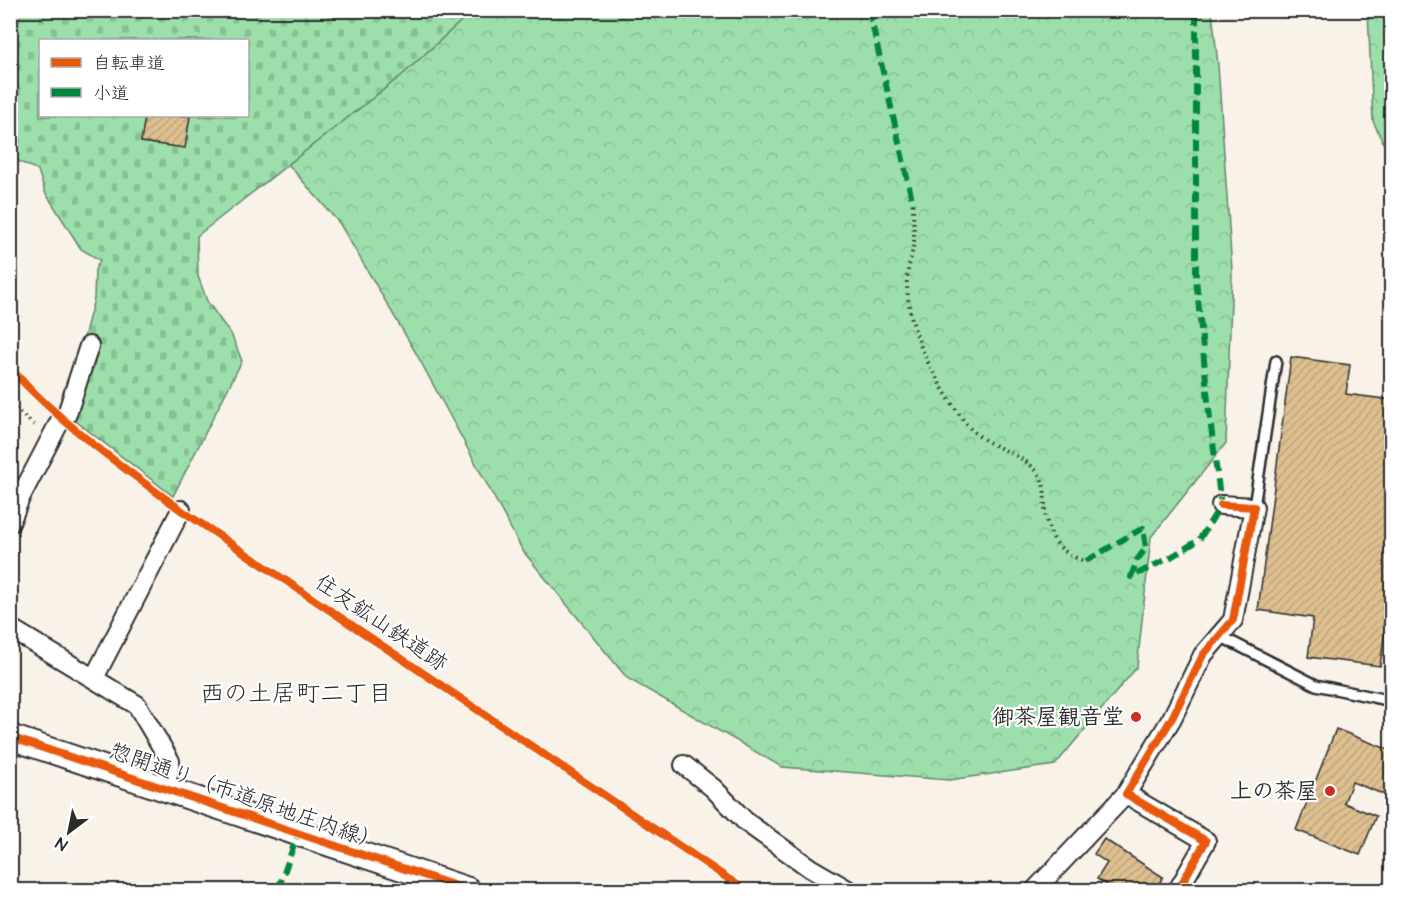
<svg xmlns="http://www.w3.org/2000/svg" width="1402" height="901" viewBox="0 0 1402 901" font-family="'Architects Daughter','Klee One',sans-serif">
<defs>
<pattern id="forest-crowns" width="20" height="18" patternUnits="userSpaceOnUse" patternTransform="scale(1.5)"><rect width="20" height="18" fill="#9cdfaa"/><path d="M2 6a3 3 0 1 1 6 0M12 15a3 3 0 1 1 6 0" fill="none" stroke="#87c092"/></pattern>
<pattern id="cemetery-stones" width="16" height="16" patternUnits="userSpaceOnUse" patternTransform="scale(1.5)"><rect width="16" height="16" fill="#9cdfaa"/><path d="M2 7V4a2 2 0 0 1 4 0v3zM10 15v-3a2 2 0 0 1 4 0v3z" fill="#87c092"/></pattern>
<pattern id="building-hatch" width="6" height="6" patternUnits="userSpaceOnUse" patternTransform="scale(1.5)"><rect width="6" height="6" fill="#ddbf90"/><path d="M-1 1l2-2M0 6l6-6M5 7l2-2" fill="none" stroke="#bea47c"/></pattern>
</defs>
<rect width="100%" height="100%" fill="#f8f2e9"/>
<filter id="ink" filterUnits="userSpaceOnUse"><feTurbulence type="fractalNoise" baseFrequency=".0167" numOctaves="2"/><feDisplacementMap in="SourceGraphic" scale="12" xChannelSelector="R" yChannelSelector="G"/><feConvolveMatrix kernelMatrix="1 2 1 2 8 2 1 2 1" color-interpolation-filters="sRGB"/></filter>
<g filter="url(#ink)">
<path fill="url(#forest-crowns)" stroke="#64856a" stroke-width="1.5" d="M472 11H1212L1218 65 1232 271 1226 443 1151 537 1137 667 1055 765 949 780 782 767 627 678 523 551 416 353 340 224 288 164 402 75Z
M1368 11H1391V159L1373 121Z"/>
<path fill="url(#cemetery-stones)" stroke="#64856a" stroke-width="1.5" fill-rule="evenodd" d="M10 11H472L402 75 197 236 198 276 207 301 232 336 242 361 173 496 73 419 83 341 94 299 95 270 100 260 81 249 45 192 38 170 11 158ZM40 40H248V116H40Z"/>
<path fill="url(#building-hatch)" stroke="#2b2b2b" stroke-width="1.5" d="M145 116H190L185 148 141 142Z
M1291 357 1350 365 1346 394 1392 400V625L1386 624 1380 666 1308 657 1313 618 1258 610Z
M1336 729 1392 751V786L1388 796 1352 782 1344 803 1376 816 1360 855 1296 830Z
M1104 839 1163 877 1155 890H1115L1097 879 1107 863 1094 854Z"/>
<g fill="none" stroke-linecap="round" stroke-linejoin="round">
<defs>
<path id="service" d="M1254 507 1276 361
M1220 636 1316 685 1392 701"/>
<path id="minor" d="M10 523 20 498 61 419 67 414 89 346
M10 628 137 705 170 761 166 788
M94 678 181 510
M684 765 713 788 746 822 810 868 848 890
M1035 890 1126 794
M1178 890 1206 841 1126 794 1172 718 1203 655 1233 620 1254 507 1221 505"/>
<path id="tertiary" d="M10 737 468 890"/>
</defs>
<use href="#service" stroke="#2b2b2b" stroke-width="14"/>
<use href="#minor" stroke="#2b2b2b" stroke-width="22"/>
<use href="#tertiary" stroke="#2b2b2b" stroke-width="28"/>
<path stroke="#2b2b2b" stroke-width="4" stroke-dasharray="1.5 4.5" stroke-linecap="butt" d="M913 204C913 216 914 228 914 240 913 255 906 270 907 285 909 328 926 363 949 399 956 409 964 423 973 431 992 449 1023 453 1038 473 1048 487 1043 502 1046 517 1050 541 1063 555 1086 561
M10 368 48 406
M10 405 37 427
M76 430 165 498
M196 520 745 890"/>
<use href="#service" stroke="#fff" stroke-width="9"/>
<use href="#minor" stroke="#fff" stroke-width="18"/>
<use href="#tertiary" stroke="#fff" stroke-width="24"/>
<path stroke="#00873e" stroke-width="6" stroke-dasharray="12 6" stroke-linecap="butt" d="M869 10 913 204
M1086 561 1143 528 1146 548 1137 560 1131 577 1171 557 1199 540 1221 505 1209 411 1196 278V10
M278 890 298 833"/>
<defs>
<path id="cycleway" d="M10 368C60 423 121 466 181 510L745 890
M10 737 468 890
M1178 890 1206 841 1126 794 1172 718 1203 655 1233 620 1254 507 1221 505"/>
</defs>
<use href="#cycleway" stroke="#fff" stroke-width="11"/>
<use href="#cycleway" stroke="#e8590c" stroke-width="8"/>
</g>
</g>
<g fill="#c8321e" stroke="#fff" stroke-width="2">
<circle cx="1136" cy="717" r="6"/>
<circle cx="1330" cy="791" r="6"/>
</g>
<g text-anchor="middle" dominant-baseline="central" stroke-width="4.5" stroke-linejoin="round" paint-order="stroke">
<g font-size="22" fill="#2b2b2b" stroke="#fff">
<text transform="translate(381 623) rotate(34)">住友鉱山鉄道跡</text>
<text transform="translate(245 797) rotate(19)">惣開通り（市道原地庄内線）</text>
</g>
<g font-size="22" font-weight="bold" fill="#2b2b2b" stroke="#fff" text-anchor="end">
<text x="1124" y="717">御茶屋観音堂</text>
<text x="1318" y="791">上の茶屋</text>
</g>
<g font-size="24" fill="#2b2b2b" stroke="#fff">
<text x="296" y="694">西の土居町二丁目</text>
</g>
</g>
<rect width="1402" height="901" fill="none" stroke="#fff" stroke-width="36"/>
<rect x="18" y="18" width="1366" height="865" fill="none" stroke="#2b2b2b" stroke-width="2" filter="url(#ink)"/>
<rect x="39" y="39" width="210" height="78" fill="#ffffff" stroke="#aaaaaa" stroke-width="1.5"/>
<rect x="51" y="58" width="30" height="9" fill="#e8590c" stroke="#aaaaaa" stroke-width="1.5"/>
<text x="93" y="69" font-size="18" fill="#2b2b2b">自転車道</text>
<rect x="51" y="88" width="30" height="9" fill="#00873e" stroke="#aaaaaa" stroke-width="1.5"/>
<text x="93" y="99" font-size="18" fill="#2b2b2b">小道</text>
<g transform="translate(69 832) rotate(212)" stroke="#ffffff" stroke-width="4.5" paint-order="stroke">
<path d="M0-4.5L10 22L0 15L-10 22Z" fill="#2b2b2b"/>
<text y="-9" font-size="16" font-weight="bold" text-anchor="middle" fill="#2b2b2b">N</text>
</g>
</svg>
